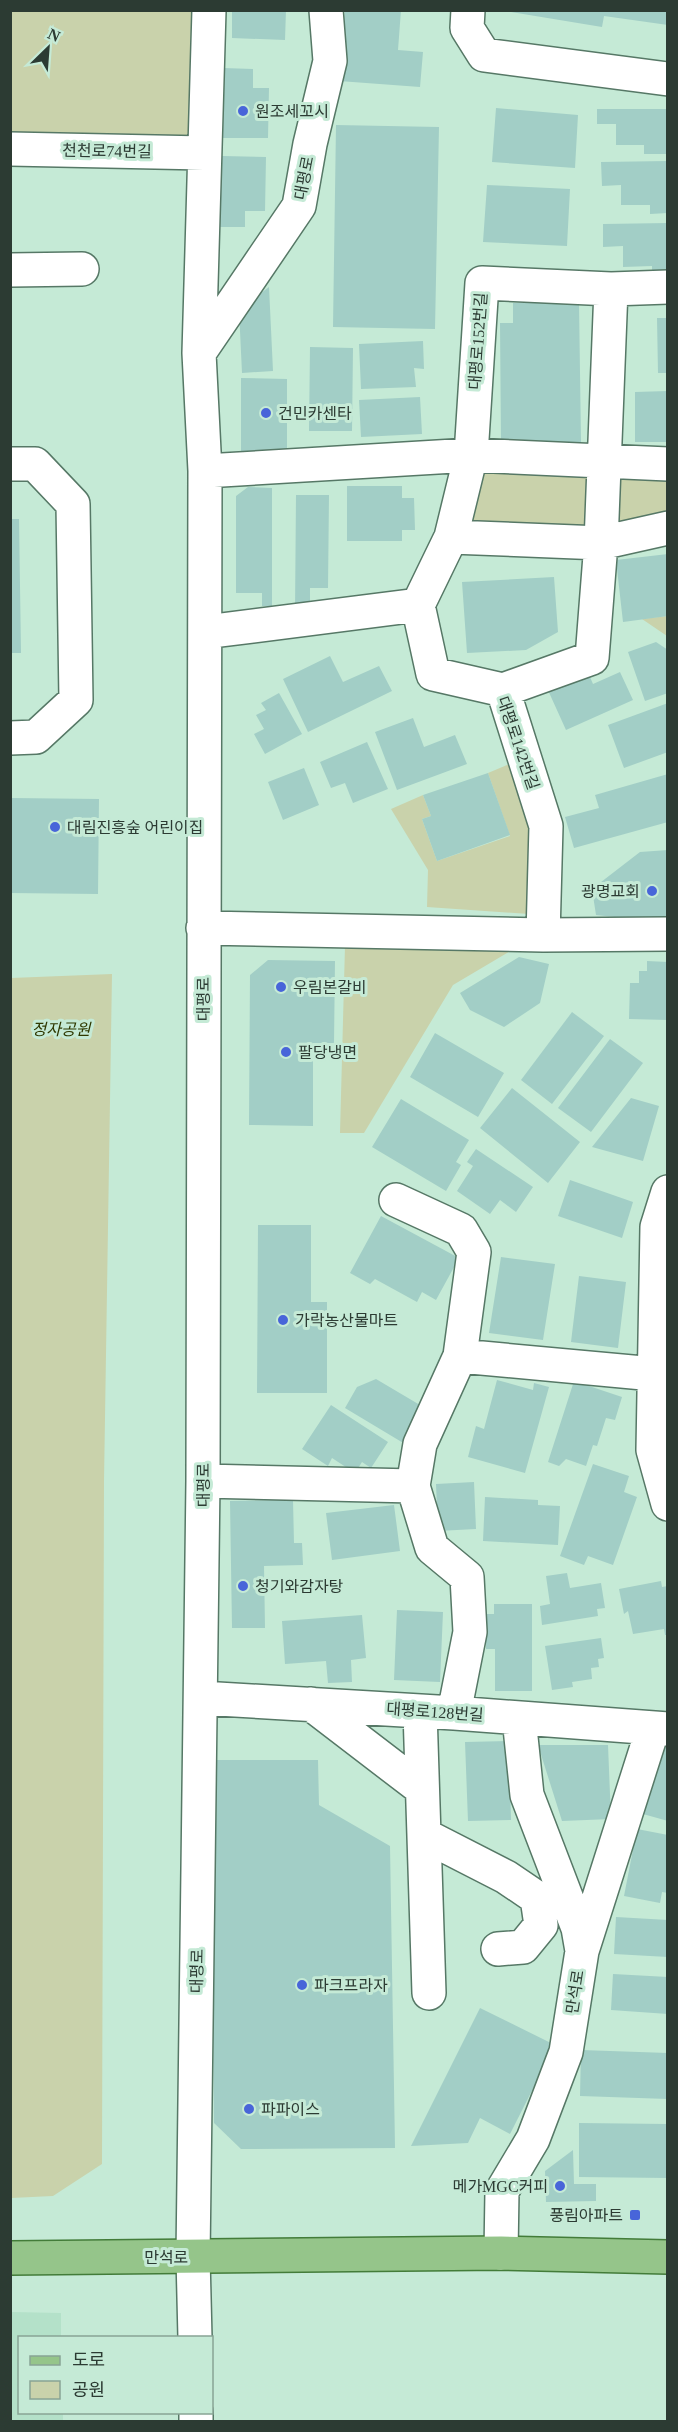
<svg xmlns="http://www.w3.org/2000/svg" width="678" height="2432" viewBox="0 0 678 2432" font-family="'Times New Roman','Noto Sans KR',serif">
<rect width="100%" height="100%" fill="#c5ead6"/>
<path fill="#b4e1c9" d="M11 2312 61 2313V2337L20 2338V2412L63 2413V2421H11Z"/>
<path fill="#c9d2ab" d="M11 11H194L191 143 11 140Z
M477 465 595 470 593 536 460 529Z
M608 467 667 470V521L608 534Z
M667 616V636L642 619Z
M514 762 536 827 529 914 427 907 428 870 391 809 423 795 431 816 422 819 437 861 510 836 488 773Z
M345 946 512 950 453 985 364 1133H340Z
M112 974 104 1481 102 2164 53 2196 11 2198V978Z"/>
<path fill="#a2cec6" d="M232 10H286L285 40 232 38Z
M345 10H401L398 50 423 52 420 87 339 81Z
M499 10H668V25L604 16 602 27Z
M223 68 253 69V88H269L268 138H222Z
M496 108 578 115 575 168 492 162Z
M597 109H668V154H644V145H616V124H597Z
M336 125 439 127 435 329 333 327Z
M222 156 266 157 265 211H245V227H220Z
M668 161V213L650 214V205H621V185L602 186 601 162Z
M487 185 570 189 567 246 483 242Z
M668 223V275H652V266L623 267V246L603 247V224Z
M269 287 273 371 242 373 239 310Z
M579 302 581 443 501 444 500 323H513V303Z
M657 318H668V373H658Z
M423 341 424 369 414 368 416 387 361 389 359 344Z
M310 347 353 348 352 431H309Z
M241 378 287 379V457L241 456Z
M668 391V442H635V392Z
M420 397 422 434 361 437 359 400Z
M347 486H402V498H414L415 530H402V541H347Z
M248 487 272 488V606H262V593H236V496Z
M296 495H329L328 588H310V612H295Z
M10 519H19L21 653H10Z
M668 554V616L623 622 616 560Z
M554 577 558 632 526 650 467 653 462 582Z
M656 642 668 650V693L645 701 628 652Z
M330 656 343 682 379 666 392 691 308 732 283 679Z
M587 670 593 684 620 672 633 700 566 730 547 688Z
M279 693 302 734 265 754 254 734 264 729 256 715 266 710 261 703Z
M668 703V752L624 768 608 725Z
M413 718 424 747 455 735 467 764 397 790 375 732Z
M367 742 388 789 353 803 345 783 331 788 320 762Z
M304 768 319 805 283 820 268 782Z
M488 773 510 835 437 861 422 819 431 816 423 795Z
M668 774V822L574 848 565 817 599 808 595 795Z
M12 798 99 799 98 894 10 893Z
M668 850V920L661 922 596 915 592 889 640 852Z
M519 957 549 964 540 1003 504 1027 470 1010 460 993Z
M268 960 335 961 334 1043H313V1126L249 1125 250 975Z
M647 961 668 962V1020L629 1019 630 983H639V971H647Z
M572 1012 604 1036 552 1104 521 1080Z
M435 1033 504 1073 478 1117 410 1077Z
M610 1039 643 1063 591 1132 558 1108Z
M512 1088 580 1142 548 1183 480 1128Z
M631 1098 659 1106 643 1161 592 1147Z
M401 1099 469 1140 456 1162 461 1165 446 1191 372 1147Z
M476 1149 533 1187 516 1212 500 1200 490 1214 457 1191 473 1166 467 1162Z
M570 1180 633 1202 622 1238 558 1216Z
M381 1216 459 1258 436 1300 422 1292 417 1302 375 1279 370 1284 350 1273Z
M258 1225H311V1302H327V1393H257Z
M501 1257 555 1264 543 1340 489 1333Z
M579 1276 626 1282 618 1348 571 1342Z
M376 1379 425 1408 405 1444 345 1408 357 1387Z
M497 1380 533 1390 534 1383 549 1387 525 1473 468 1457 476 1426 484 1429Z
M574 1381 622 1397 615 1420 606 1418 597 1446 593 1445 586 1466 566 1459 559 1466 548 1462Z
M331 1405 388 1442 371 1468 362 1462 355 1473 332 1458 328 1466 302 1449Z
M593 1464 629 1476 624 1492 637 1497 613 1565 588 1556 584 1565 560 1556Z
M474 1482 476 1529 438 1531 436 1484Z
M485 1497 538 1500V1505L560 1506 558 1545 483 1541Z
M293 1500 294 1543H302L303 1565 264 1566 265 1628H232L230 1501Z
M394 1505 400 1551 332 1560 326 1513Z
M567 1573 570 1588 601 1583 605 1608 597 1609 598 1616 542 1625 540 1606 550 1604 546 1576Z
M661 1581 662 1587 668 1586V1635H665L664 1629 633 1634 628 1611 624 1614 619 1589Z
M494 1604H532V1691H495V1649H486V1614H494Z
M397 1610 443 1612 440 1682 394 1680Z
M362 1615 366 1658 351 1660 352 1682 328 1683 326 1661 285 1664 282 1621Z
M601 1638 604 1658 598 1659 599 1667 591 1668 592 1679 572 1682 573 1687 552 1690 545 1646Z
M509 1741 511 1820 468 1821 465 1742Z
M666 1742 668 1743V1821L643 1814Z
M538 1745H608L611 1819 562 1821Z
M210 1760H318L319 1805 390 1846 395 2148 241 2149 214 2123Z
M637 1829 668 1835V1893L662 1892 660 1903 624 1896Z
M616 1917 668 1920V1957L614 1954Z
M613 1974 668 1977V2014L611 2010Z
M480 2008 555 2045 510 2134 480 2118 468 2143 411 2146Z
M581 2050 668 2053V2099L580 2096Z
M579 2123 668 2124V2178L579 2177Z
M573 2150 574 2184H596V2201L546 2202 545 2171Z"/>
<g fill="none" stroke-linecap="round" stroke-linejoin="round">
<defs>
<path id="minor" d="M468 10 467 28 484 55 668 79
M10 149 204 153
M10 270 82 269
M199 353 299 206 310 144 330 61 326 10
M10 464H35L73 504 76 700 36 737 10 738
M205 471 471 455 668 464
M451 537 601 543 668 528
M418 605 451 537 471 455 482 283 611 289
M418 605 433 674 503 690 546 826 543 935
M205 632 418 605
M503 690 592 658 601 543 611 289 668 287
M203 928 543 935 668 934
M668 1192 657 1227 653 1450 668 1504
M460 1356 654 1374
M203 1481 413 1486 420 1444 460 1356 474 1252 461 1230 396 1200
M413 1486 432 1548 467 1577 470 1632 454 1713
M201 1698 454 1713 668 1729
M311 1704 422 1789
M420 1711 429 1993
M519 1718 527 1795 578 1928 582 1951
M424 1835 506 1877 537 1898 541 1925 523 1947 498 1949
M501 2253 502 2191 533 2139 566 2052 582 1951 653 1728
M195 2338 193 2257 203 1481 205 471 199 353 209 10
M196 2412V2422"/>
<path id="major" d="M10 2258 501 2253 668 2257"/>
</defs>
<use href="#minor" stroke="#567866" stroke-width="36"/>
<use href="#major" stroke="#437c39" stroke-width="36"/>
<use href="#minor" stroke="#fff" stroke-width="33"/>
<use href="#major" stroke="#95c58a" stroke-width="33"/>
</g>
<g fill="#4865d9" stroke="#c5ead6" stroke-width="2">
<circle cx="243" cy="111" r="6"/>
<circle cx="266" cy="413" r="6"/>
<circle cx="55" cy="827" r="6"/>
<circle cx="652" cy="891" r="6"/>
<circle cx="281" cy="987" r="6"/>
<circle cx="286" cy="1052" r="6"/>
<circle cx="283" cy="1320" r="6"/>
<circle cx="243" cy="1586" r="6"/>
<circle cx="302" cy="1985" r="6"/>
<circle cx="249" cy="2109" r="6"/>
<circle cx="560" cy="2186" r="6"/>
<rect x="629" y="2209" width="12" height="12" rx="3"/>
</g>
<g text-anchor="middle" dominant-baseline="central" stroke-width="6" stroke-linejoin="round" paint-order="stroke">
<g font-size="16" fill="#2c3b33" stroke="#c5ead6" text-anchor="start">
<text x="255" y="111">원조세꼬시</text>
<text x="278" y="413">건민카센타</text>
<text x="67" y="827">대림진흥숲 어린이집</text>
<text x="640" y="891" text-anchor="end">광명교회</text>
<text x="293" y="987">우림본갈비</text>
<text x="298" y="1052">팔당냉면</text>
<text x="295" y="1320">가락농산물마트</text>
<text x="255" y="1586">청기와감자탕</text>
<text x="314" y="1985">파크프라자</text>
<text x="261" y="2109">파파이스</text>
<text x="548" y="2186" text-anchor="end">메가MGC커피</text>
<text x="623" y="2215" text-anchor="end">풍림아파트</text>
</g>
<g font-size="16" fill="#2c3b33" stroke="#c5ead6">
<text transform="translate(107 151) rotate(1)">천천로74번길</text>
<text transform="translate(304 178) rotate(-79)">대평로</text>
<text transform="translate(478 341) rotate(-86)">대평로152번길</text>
<text transform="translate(518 743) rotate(71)">대평로142번길</text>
<text transform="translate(203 999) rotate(-90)">대평로</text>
<text transform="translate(203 1485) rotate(-90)">대평로</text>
<text transform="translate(435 1712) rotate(4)">대평로128번길</text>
<text transform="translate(197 1971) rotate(-89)">대평로</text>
<text transform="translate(575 1992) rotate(-81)">만석로</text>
<text x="166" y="2257">만석로</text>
</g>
<g font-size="16" font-style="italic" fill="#2f3800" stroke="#c5ead6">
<text x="61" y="1029">정자공원</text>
</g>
</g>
<rect width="678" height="2432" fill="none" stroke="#2c3b33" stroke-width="24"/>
<rect x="18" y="2336" width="195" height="78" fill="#c5ead6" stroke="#88a495" stroke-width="1.5"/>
<rect x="30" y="2356" width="30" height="9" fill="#95c58a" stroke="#88a495" stroke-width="1.5"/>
<text x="72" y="2366" font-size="18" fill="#2c3b33">도로</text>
<rect x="30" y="2381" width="30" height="18" fill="#c9d2ab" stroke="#88a495" stroke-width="1.5"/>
<text x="72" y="2396" font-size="18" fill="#2c3b33">공원</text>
<g transform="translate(48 48) rotate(25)" stroke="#c5ead6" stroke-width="4.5" paint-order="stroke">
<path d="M0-4.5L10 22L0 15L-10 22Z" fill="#2c3b33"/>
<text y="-9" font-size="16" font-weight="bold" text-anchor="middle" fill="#2c3b33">N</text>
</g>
</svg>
